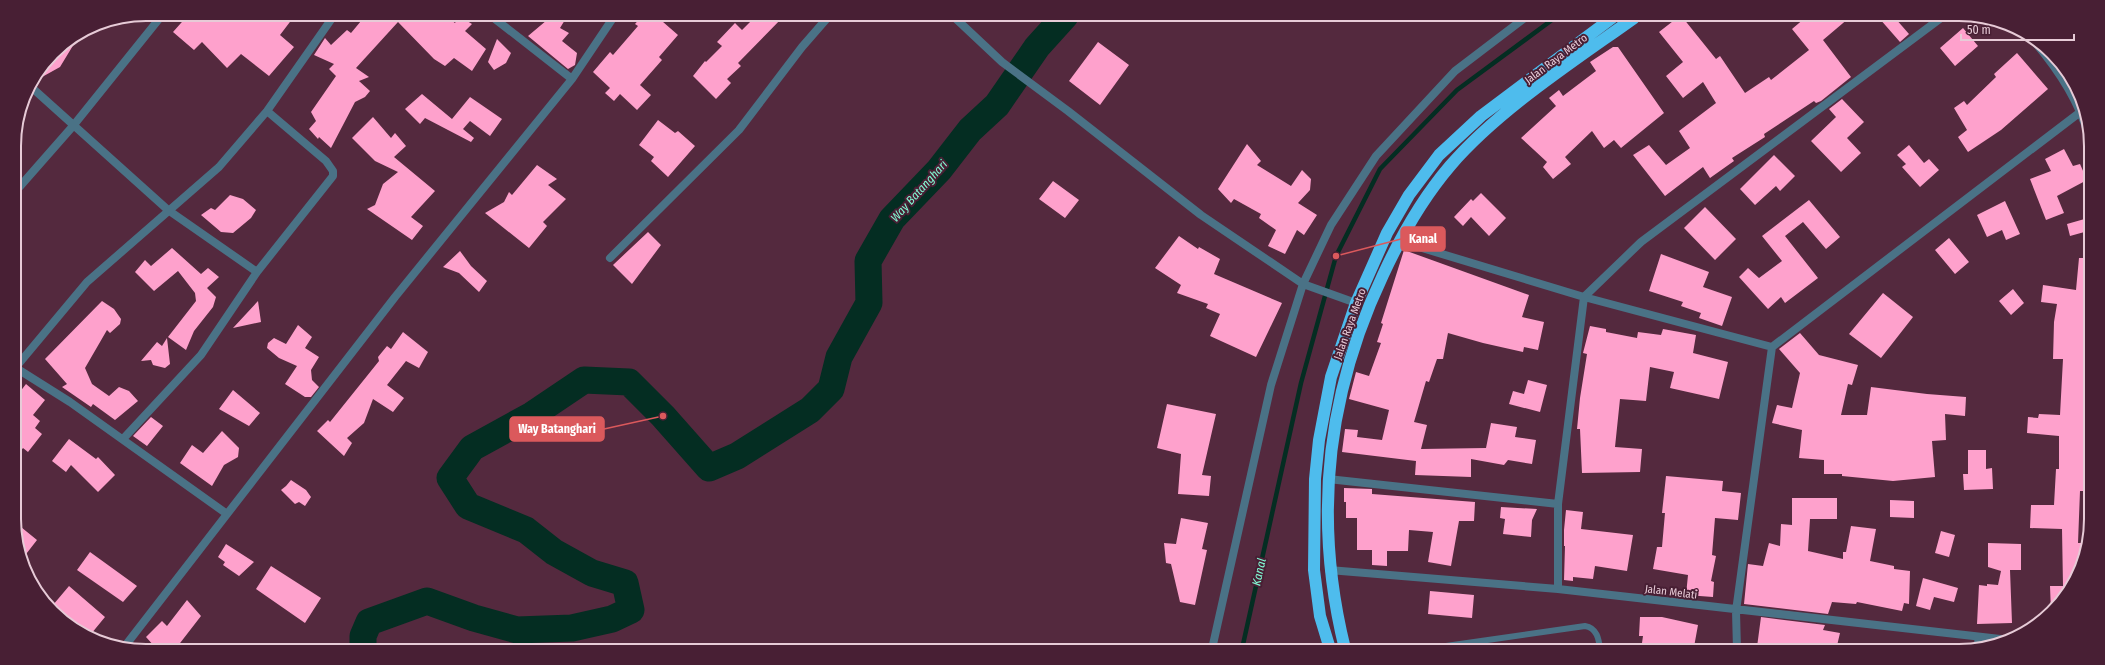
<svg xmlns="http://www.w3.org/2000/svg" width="2105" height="665" viewBox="0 0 2105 665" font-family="'Fira Sans Condensed',sans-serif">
<rect width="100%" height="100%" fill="#54293e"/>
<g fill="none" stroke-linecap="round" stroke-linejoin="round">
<path stroke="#042d22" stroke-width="4.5" d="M1242 649 1301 383 1336 256 1380 169 1457 90 1556 17"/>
<path stroke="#042d22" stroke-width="27" d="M363 647V636L369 622 427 601 474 618 517 630 572 628 612 619 631 610 625 583 592 573 554 552 526 530 468 506 450 478 472 448 532 415 584 380 629 382 663 416 709 468 737 456 810 410 831 389 839 357 869 303 868 261 892 219 939 170 970 130 997 105 1037 47 1065 16"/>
</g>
<path fill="#fea1cc" d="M189 14H257L263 20 268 14H296L280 35 294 47 269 76 241 54 227 68 202 42 194 50 173 32Z
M366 15H444L455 23 459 16 472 24 465 31 486 49 472 71 454 58 445 66 434 59 398 22 356 68 369 77 359 81 370 91 365 97 355 102 331 148 319 137 318 139 309 129 316 121 311 112 336 76 329 69 334 64 314 55 325 38 331 45 347 30 351 33Z
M553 15H568L560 28 569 33 562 41 577 53 575 65 568 69 528 36Z
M643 15H655L678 35 659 57 662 60 640 85 651 95 637 110 620 94 614 101 605 93 610 88 593 72 610 52 613 55 638 26 635 24Z
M756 16H784L738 63 741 66 727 79 731 83 716 99 693 76 705 61 706 62 722 46 717 42 735 23 742 30Z
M1677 18H1683L1716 59 1720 56 1745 93 1769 77 1771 80 1809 50 1792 29 1805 18H1849L1823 40 1851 77 1821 101 1816 103 1814 101 1764 134 1765 137 1732 158 1734 161 1710 178 1703 167 1665 196 1633 155 1649 145 1666 165 1690 148 1679 131 1716 103 1703 82 1683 98 1666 76 1683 62 1659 32Z
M1879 18H1895L1909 34 1900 42Z
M1963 28 1978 46 1955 66 1940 48Z
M80 34 60 67 33 82 53 52Z
M497 39 511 53 506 63 494 70 488 62Z
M1098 42 1129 65 1100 105 1069 81Z
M1613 47H1618L1664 113 1621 148 1614 140 1604 148 1592 131 1565 157 1571 164 1553 179 1543 167 1547 162 1521 138 1556 106 1549 98 1559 90 1563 96 1596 71 1590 62Z
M2017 53 2048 89 2001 130 1968 152 1958 137 1967 130 1954 108 1964 101 1967 105 1996 77 1994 74Z
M422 94 452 119 470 97 502 119 490 136 470 121 463 129 474 138 471 142 425 118 420 124 405 109Z
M1842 99 1864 122 1847 138 1861 153 1841 172 1811 141 1836 117 1829 109Z
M373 117 391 138 395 133 406 146 394 157 435 191 411 217 423 226 412 240 367 209 375 205 383 184 398 172 375 161 352 138Z
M658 120 675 133 678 131 695 146 668 177 651 161 654 157 639 145Z
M1247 144 1261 161 1257 165 1291 186 1302 170 1311 179 1310 190 1298 203 1317 215 1304 235 1297 230 1285 254 1268 246 1276 230 1259 218 1261 214 1234 199 1231 203 1218 189Z
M1909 145 1924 163 1929 159 1939 170 1920 187 1902 167 1906 164 1897 155Z
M2064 149 2073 166 2080 164 2087 180 2057 196 2064 213 2046 220 2030 179 2051 171 2045 159Z
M1774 155 1795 176 1780 191 1776 186 1755 205 1740 189Z
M537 165 557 179 548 185 566 199 543 222 547 226 529 248 485 213 504 202 509 192 512 195Z
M1053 181 1079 200 1065 218 1039 199Z
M1481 193 1506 218 1489 236 1471 217 1463 226 1454 217 1471 199 1473 201Z
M230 195 243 199 256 210 251 218 233 233 221 232 201 215 211 208 215 210Z
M1809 200 1840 237 1826 249 1803 222 1785 236 1818 278 1785 303 1781 297 1768 309 1739 277 1748 268 1759 278 1782 261 1762 236Z
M2005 201 2020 234 2006 240 2002 230 1987 237 1977 215Z
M1705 207 1736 239 1715 260 1684 228Z
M2088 218V231L2070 236 2067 224Z
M648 232 661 245 632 284 613 265Z
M1179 236 1198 249 1199 247 1220 259 1214 274 1282 303 1256 357 1210 336 1220 314 1206 308 1208 304 1177 293 1181 285 1155 268Z
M1949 238 1969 262 1955 274 1935 250Z
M172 248 201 274 208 268 219 277 207 288 216 297 213 307 194 331 186 350 168 337 196 301 195 293 178 271 154 291 135 272 145 260 151 266Z
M1404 250 1529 295 1522 317 1544 322 1538 350 1524 347 1523 352 1483 343 1448 333 1443 359H1437L1429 382 1426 381 1414 422 1427 425 1421 449 1486 448 1491 423 1517 427 1515 437 1536 440 1532 464 1508 460 1504 465 1471 459V477L1415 475 1416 461 1342 452 1345 429 1358 430 1357 437 1382 440 1389 410 1349 399 1356 372 1369 376 1381 343 1377 342 1383 324 1381 323Z
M460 251 471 266 487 281 479 292 459 273 443 267Z
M1661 254 1709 272 1703 287 1732 297 1722 326 1699 318 1701 313 1681 306 1683 302 1649 291Z
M2079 258H2088L2087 386 2084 385 2083 440H2084V471L2083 491H2080L2078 543H2087L2086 554 2069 593 2051 612 2050 586H2063L2062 529 2030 528 2031 505H2054L2056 469H2059V436L2027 433 2028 417 2038 418 2039 414 2060 415 2063 359H2053L2054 322 2057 304 2041 302 2043 285 2076 290Z
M2013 289 2024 303 2011 315 1999 301Z
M1883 293 1913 317 1881 358 1849 334Z
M102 301 114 309 121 319 120 324 110 333 107 330 85 368 92 384 109 396 119 387 129 391 138 401 115 420 93 404 91 407 62 387 67 384 45 359Z
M258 301 261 322 233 328Z
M298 325 312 337 305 348 319 357 311 370 312 380 319 387 311 397H305L285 384 297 366 279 358 267 348 268 343 274 338 286 344Z
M1590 326 1606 329V332L1637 338 1638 332 1661 335 1663 329 1696 335 1693 353 1728 362 1719 399 1670 388 1674 372 1650 367 1646 401 1620 399 1615 447 1642 449 1640 472 1582 473 1580 429H1577L1580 398 1587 354 1583 353Z
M403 332 428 352 419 368 406 361 387 385 404 398 393 412 373 399 364 423 347 438 352 443 344 456 317 431 328 420 330 422 379 361 378 357 387 346 391 349Z
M1800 333 1819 355 1858 365 1852 385 1848 384 1841 415H1867L1871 387 1927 394 1966 397 1965 416 1945 414 1946 440 1932 441 1935 477 1893 481 1842 476V474H1824V460L1799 458 1802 430 1772 423 1777 405 1792 408 1800 373 1779 349Z
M167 338 170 364 165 368 153 365 151 360 141 361 157 342 162 346Z
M1528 380 1547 385 1540 412 1509 404 1513 391 1524 394Z
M26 384 45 400 33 415 40 421 35 428 42 434 28 452 23 448 16 457V397Z
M233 390 260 413 249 426 219 409Z
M1167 404 1216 414 1202 475 1211 476 1209 496 1178 494 1181 454 1157 448Z
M151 417 163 426 147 446 133 436Z
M222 431 239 448 238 457 224 465 212 486 180 463 192 445 203 453Z
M69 439 96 459 98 457 115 475 98 492 71 465 66 472 52 461Z
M1968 450H1986V469L1992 468 1993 489 1964 490 1963 474H1968Z
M1666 476 1723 481 1722 491 1741 493 1738 520 1715 518 1712 555 1716 556 1711 581 1714 582 1713 597 1686 595 1688 575 1653 569 1657 547H1662L1665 513H1662Z
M291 480 306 490 311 497 305 506 299 502 295 504 281 490 286 486Z
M1344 488 1372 489V494L1475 502 1474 521H1459L1451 566 1428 562 1433 532 1409 530 1408 551H1387V566L1372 565V550H1357V518H1346V502H1344Z
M1792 498H1837V519H1810L1808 551 1843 559V552H1846L1851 526 1876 529 1870 561 1894 566V569L1910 571 1909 604 1904 603 1902 611 1857 602 1856 604 1832 602 1828 614 1744 604 1748 564 1763 566 1769 543 1780 546 1781 524 1792 525Z
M1890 500 1914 501V518L1890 517Z
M1501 507 1537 509 1532 520 1531 537 1503 534 1505 519 1500 518Z
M1566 510 1583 512 1581 529 1633 535 1627 571 1595 566 1593 579 1573 577V581L1564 580 1565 546H1564V530Z
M1181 518 1208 523 1202 549 1207 550 1195 605 1180 602 1171 564 1166 563 1164 543 1176 544Z
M16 523 37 540 23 558 16 545Z
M1941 531 1955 535 1949 557 1935 553Z
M1988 543 2021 544V570H2010L2012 623 1977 624 1979 585 1987 586V584L1998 585 2001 571 1988 567Z
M226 544 254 562 239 576 223 565 225 562 218 557Z
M90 552 137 586 123 602 77 570Z
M271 566 321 598 305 623 256 589Z
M1923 578 1958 588 1954 602 1934 597 1930 610 1916 606Z
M69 586 105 617 91 634 53 605Z
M1430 591 1474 595 1472 618 1428 614Z
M187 600 201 616 177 647H155L146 637 162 621 167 626Z
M1640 617H1662L1698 625 1694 647 1668 643 1667 650H1641L1643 636H1639Z
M1761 617 1825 625 1823 630 1840 633 1836 650H1790L1757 647Z"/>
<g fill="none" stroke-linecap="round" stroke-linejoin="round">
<path stroke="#4a7286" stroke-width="6" d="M1425 649 1585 626C1597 628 1599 639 1600 650"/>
<path stroke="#4a7286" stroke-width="8" d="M490 15 572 79
M953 16 1002 62 1068 111 1201 215 1303 284 1356 303
M2026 32C2053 62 2077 95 2088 134
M30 86 168 210 257 272
M15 192 73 126 163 14
M1399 241 1584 297 1772 347
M610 258 739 130 802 47 829 16
M16 367 87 282 219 167 267 111 335 14
M16 368 70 402 227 514
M123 439 201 355 257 272 333 176V171L326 161 267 111
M1328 479 1558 504
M1329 570 1558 589 2009 640
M1558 589V504L1584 297 1641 242 1941 18
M125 646 395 297 572 79 615 15
M1212 649 1271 385 1303 284 1331 225 1376 156 1455 71 1526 17
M1977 649 1979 637
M1737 650 1736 611 1772 347 2083 110"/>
<path stroke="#4ebced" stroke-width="12" d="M1330 649 1320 616 1314 570 1315 479 1319 440 1331 377 1356 303 1387 233 1409 195 1439 155 1481 116 1612 18
M1345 649C1313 520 1326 395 1383 275 1401 236 1421 200 1450 166 1498 110 1574 61 1634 18"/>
</g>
<g text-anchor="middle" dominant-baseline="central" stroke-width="4" stroke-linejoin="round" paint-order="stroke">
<g font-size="11" fill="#e7cbd7" stroke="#481f34">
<text transform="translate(1556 59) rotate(-37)">Jalan Raya Metro</text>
<text transform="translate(1350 324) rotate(-70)">Jalan Raya Metro</text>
<text transform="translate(1671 592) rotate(7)">Jalan Melati</text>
</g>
<g font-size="12" font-style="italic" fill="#82fad4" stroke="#481f34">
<text transform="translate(919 191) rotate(-48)">Way Batanghari</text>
<text transform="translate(1259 572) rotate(-78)">Kanal</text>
</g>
</g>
<path d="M0 0H2105V665H0ZM146 21H1959A125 125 0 0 1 2084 146V519A125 125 0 0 1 1959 644H146A125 125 0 0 1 21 519V146A125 125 0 0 1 146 21Z" fill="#481f34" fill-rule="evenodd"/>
<path fill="none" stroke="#e7cbd7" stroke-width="2" d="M146 21H1959A125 125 0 0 1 2084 146V519A125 125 0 0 1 1959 644H146A125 125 0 0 1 21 519V146A125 125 0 0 1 146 21Z"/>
<path fill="none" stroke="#db595c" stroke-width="1.5" d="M1336 256L1401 239M663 416L604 429"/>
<g fill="#db595c" stroke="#481f34" stroke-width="1.5">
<circle cx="1336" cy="256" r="4"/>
<circle cx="663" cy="416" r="4"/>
</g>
<g fill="#db595c" stroke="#db595c" stroke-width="1.5">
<rect x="1401" y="227" width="44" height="24" rx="4"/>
<rect x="510" y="417" width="94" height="24" rx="4"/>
</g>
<g font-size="12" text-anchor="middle" font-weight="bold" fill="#fff">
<text x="1423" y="243">Kanal</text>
<text x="557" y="433">Way Batanghari</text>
</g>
<path d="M1961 34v6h113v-6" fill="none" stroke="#e7cbd7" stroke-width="2"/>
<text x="1967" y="34" font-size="12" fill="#e7cbd7" stroke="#481f34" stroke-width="3" paint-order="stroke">50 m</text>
</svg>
